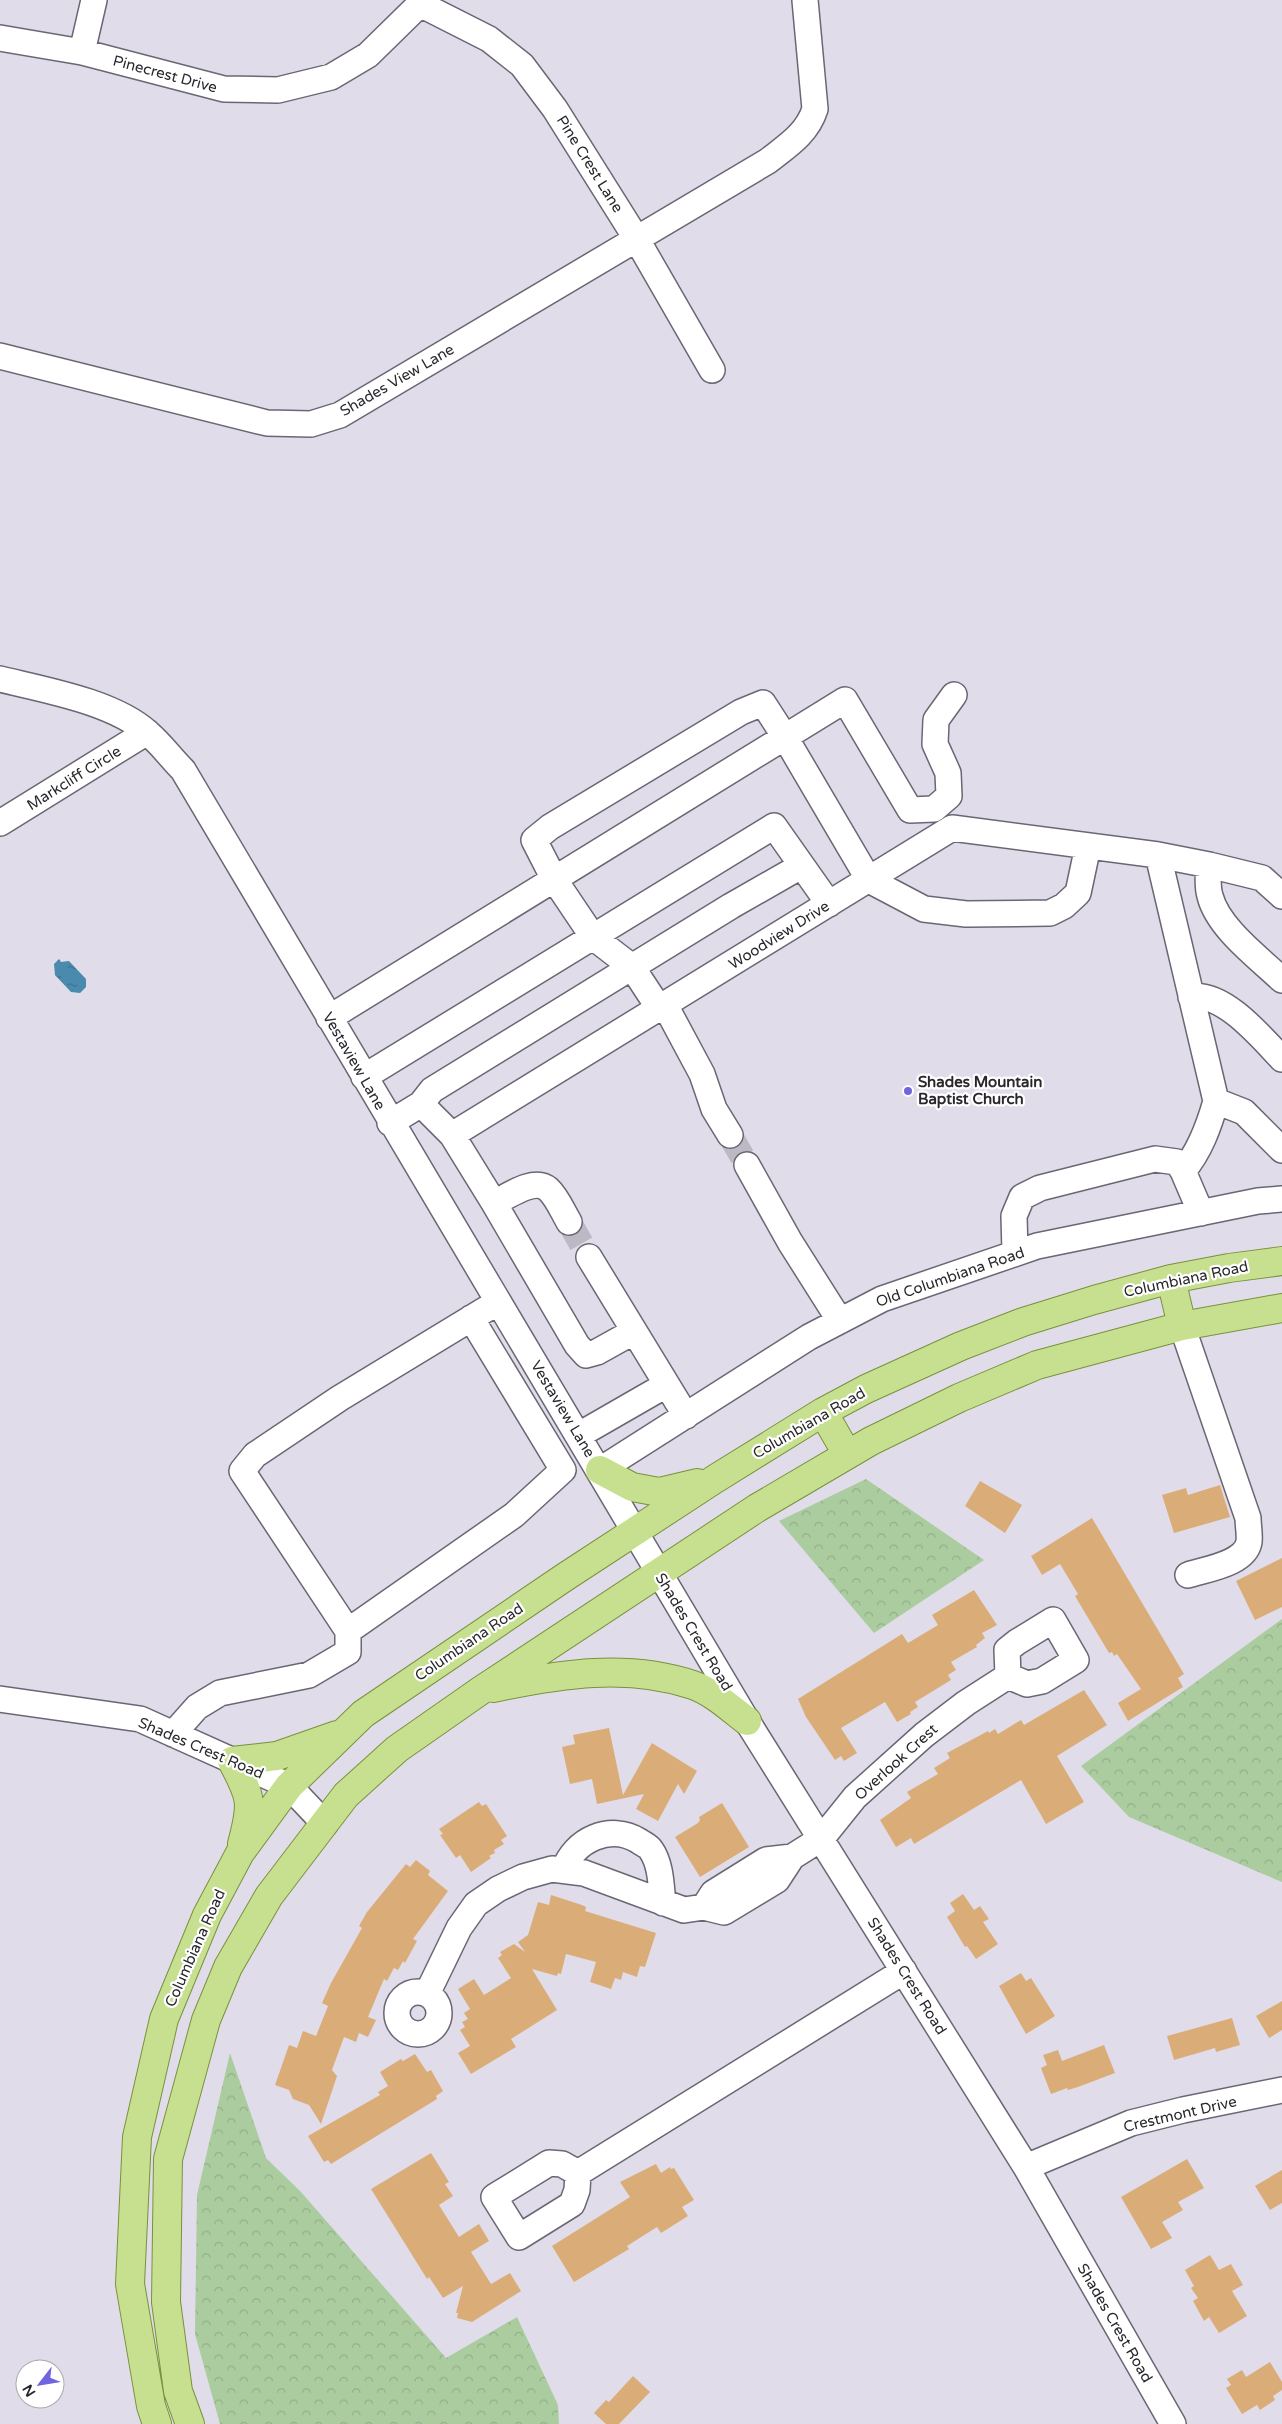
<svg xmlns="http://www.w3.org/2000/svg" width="1282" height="2424" viewBox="0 0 1282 2424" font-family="'Varela Round',sans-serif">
<defs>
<pattern id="forest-crowns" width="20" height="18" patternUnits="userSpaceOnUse" patternTransform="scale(1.25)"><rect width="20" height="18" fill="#abcc9f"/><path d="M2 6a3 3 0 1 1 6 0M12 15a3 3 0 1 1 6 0" fill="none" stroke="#93af89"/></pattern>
<pattern id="water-ripples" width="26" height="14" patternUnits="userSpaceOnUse" patternTransform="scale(1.25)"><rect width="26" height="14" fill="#498aae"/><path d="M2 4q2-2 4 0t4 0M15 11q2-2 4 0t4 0" fill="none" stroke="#3d718e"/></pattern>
</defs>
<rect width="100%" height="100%" fill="#e1dcea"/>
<path fill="url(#forest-crowns)" d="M866 1479 984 1560 874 1633 779 1521Z
M1282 1619V1882L1129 1817 1081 1766Z
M230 2053 266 2158 301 2192 446 2358 517 2317 558 2405 559 2424H220L195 2334 197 2195Z"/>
<path fill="url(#water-ripples)" d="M59 959 61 962 69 961 86 979V987L80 993 71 992 55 975 54 964Z"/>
<path fill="#daad78" d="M980 1481 1022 1505 1005 1533 965 1506Z
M1220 1485 1230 1517 1174 1533 1162 1495 1186 1488 1188 1495Z
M1092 1518 1184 1674 1178 1678 1183 1687 1128 1721 1118 1703 1141 1689 1117 1654 1114 1656 1112 1652 1109 1653 1075 1596 1078 1594 1060 1564 1042 1575 1031 1556Z
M1282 1558V1607L1255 1620 1236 1581Z
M974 1590 997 1625 982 1633 985 1638 976 1645 977 1647 951 1662 956 1670 948 1675 951 1680 915 1702 918 1707 910 1712 911 1714 897 1722 885 1702 841 1728 857 1753 844 1761 841 1756 835 1760 806 1717 798 1699 902 1634 908 1643 938 1625 932 1615Z
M1084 1690 1107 1725 1057 1756 1084 1802 1046 1824 1021 1780 914 1844 911 1838 896 1847 880 1820 911 1798 907 1792 938 1774 934 1768 950 1758 947 1753 988 1731 989 1733 995 1729 998 1734 1021 1720 1024 1725Z
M609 1728 623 1795 652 1743 697 1771 684 1794 678 1784 658 1821 636 1809 644 1794 597 1804 592 1779 570 1784 562 1747 575 1744 573 1735Z
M479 1802 482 1806 486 1804 507 1836 501 1840 504 1844 494 1850 495 1853 489 1856 491 1858 471 1872 460 1855 456 1858 440 1835 443 1834 439 1829Z
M722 1803 749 1847 700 1877 675 1837 698 1823 700 1820 699 1817Z
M416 1860 430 1871 428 1875 448 1891 413 1939 417 1941 405 1963 403 1961 398 1970 394 1968 387 1981 384 1979 368 2017 376 2020 368 2037 359 2033 356 2042 344 2037 332 2070 337 2076 321 2124 309 2105 293 2099 289 2090 275 2085 289 2045 297 2048 303 2031 316 2036 328 2006 322 2003 331 1983 362 1928 359 1926 367 1912 406 1864 410 1867Z
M963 1894 974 1910 980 1906 989 1919 983 1922 998 1944 976 1959 967 1946 965 1947 947 1917 955 1911 950 1903Z
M551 1895 582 1905 586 1907 585 1911 656 1933 645 1967 640 1966 637 1977 623 1972 621 1980 615 1978 611 1989 590 1982 596 1962 566 1954 561 1974 558 1973 557 1976 532 1969 557 2010 511 2039 516 2047 471 2074 458 2053 470 2046 460 2030 465 2027 462 2022 468 2019 464 2013 470 2009 458 1989 474 1979 484 1995 511 1978 498 1958 502 1955 500 1952 514 1944 525 1952 518 1942 528 1935 538 1902 549 1905Z
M1021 1973 1026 1981 1031 1978 1055 2016 1026 2034 999 1986Z
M1282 2001V2030L1269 2038 1256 2016Z
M1232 2018 1240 2045 1216 2052 1215 2048 1174 2060 1167 2036Z
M1104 2045 1115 2073 1078 2087 1068 2090 1067 2088 1051 2094 1041 2068 1047 2065 1043 2055 1058 2050 1062 2061Z
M415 2054 427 2072 431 2070 443 2091 436 2096 437 2099 331 2164 328 2160 324 2162 308 2136 380 2095 378 2092 388 2086 380 2072 401 2059 403 2061Z
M431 2153 449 2182 445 2184 453 2196 439 2205 459 2237 479 2224 489 2241 471 2252 491 2284 510 2273 521 2291 472 2322 457 2318 458 2313H456L463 2286 443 2298 429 2277 427 2279 371 2189Z
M1187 2159 1204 2188 1178 2202 1183 2210 1162 2222 1172 2238 1151 2249 1121 2197Z
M656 2164 661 2173 670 2167 671 2169 674 2168 694 2200 682 2207 688 2216 661 2233 657 2227 627 2246 629 2249 574 2282 552 2246 630 2197 620 2182Z
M1282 2170V2203L1270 2210 1255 2186Z
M1210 2255 1219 2270 1231 2264 1243 2285 1232 2291 1247 2316 1219 2333 1209 2317 1204 2321 1193 2301 1198 2298 1191 2288 1194 2286 1185 2270Z
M1270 2362 1282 2382V2390L1273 2396 1275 2400 1260 2410 1257 2405 1242 2414 1226 2388 1231 2385 1227 2379 1242 2370 1246 2377Z
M633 2376 650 2392 619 2424H606L594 2413 606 2400 609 2402Z"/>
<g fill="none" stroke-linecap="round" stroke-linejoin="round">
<path stroke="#bcb8c4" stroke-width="25" stroke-dasharray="25 12" stroke-linecap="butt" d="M730 1135 747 1165
M569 1222 589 1257"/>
<defs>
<path id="minor" d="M420 4 489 39 522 65 555 109 636 238 712 370
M0 38 82 52 224 89 278 90 331 77 368 55 420 4 421 0
M82 52 94 0
M0 356 267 423 311 424 340 415 768 161C787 146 807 134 815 109L805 0
M0 679C45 690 114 702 148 733 161 744 171 758 183 770L747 1721 1026 2167 1173 2424
M0 823 147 732
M1158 855 1216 1101
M1209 865C1208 875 1207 886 1210 896 1218 928 1259 958 1282 980
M1191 997C1223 991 1261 1037 1282 1059
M665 1005 702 1074 714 1109 730 1135
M659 1008 632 967 593 937 554 879 534 840 550 827 741 712 763 703 785 737 869 880 924 909 966 914 1050 913 1064 906 1078 893 1088 846
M329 1018 845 700 910 810 934 809 949 796 948 773 935 744 936 720 954 695
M364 1077 774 826 829 904
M421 1104 432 1090 731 906 801 866
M390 1123 421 1104 452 1135 952 828 1158 855 1209 865 1262 878 1282 896
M452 1135 494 1203C507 1197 534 1177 548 1189 557 1197 563 1212 569 1222
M747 1165 790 1242 840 1321
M1183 1171C1200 1151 1209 1126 1216 1101L1244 1112 1282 1150
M494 1203 577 1345 586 1355 597 1352 633 1332
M1015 1253 1014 1216 1022 1197 1040 1188 1155 1159 1177 1162 1183 1171 1201 1213
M589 1257 686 1416
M1182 1326 1248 1518C1248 1525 1250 1535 1249 1542 1245 1564 1206 1569 1188 1575
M579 1435 666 1385
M600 1470 809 1337 882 1299 1037 1246 1258 1201 1282 1199
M1053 1620 1076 1660 1042 1681 1027 1684 1008 1676 1007 1650 1017 1642Z
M348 1631 514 1515 563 1470 471 1318
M0 1699 140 1719 289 1786 325 1824
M173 1734 197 1707 220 1693 309 1675 348 1652V1631L242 1471 255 1455 340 1398 498 1302
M564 1870C574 1840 610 1823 639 1841 643 1844 649 1846 651 1850 661 1864 661 1886 663 1903
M704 1907 713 1893 766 1860 792 1857
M397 2013a21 21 0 1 1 42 0a21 21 0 1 1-42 0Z
M427 1994 459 1928 476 1904 498 1889 523 1877 552 1869 584 1873 684 1910 704 1907 724 1912 777 1880 792 1857 822 1838 855 1797 924 1735 966 1703 1008 1676
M549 2163 562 2164 578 2173 577 2190 572 2204 519 2237 494 2197Z
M1026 2167 1131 2123 1183 2110 1282 2090
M578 2173 904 1971"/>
<path id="major" d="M1171 1279 1182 1326
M823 1412 847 1454
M600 1470 632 1487 659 1492 697 1483
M493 1688C560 1674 627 1663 693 1685 713 1692 731 1709 747 1721
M242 1844C253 1803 252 1798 232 1761L277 1756 337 1735
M157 2424 151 2406 130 2284 137 2137 164 2019 207 1915 240 1853 289 1786 363 1714 565 1577 715 1479 823 1412 866 1389 961 1346 1023 1322 1094 1300 1171 1279 1229 1268 1282 1261
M190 2424 178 2391 166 2302 168 2159 206 2020 228 1967 269 1896 346 1795 397 1749 480 1691 757 1508 871 1441 959 1398 1037 1365 1182 1326 1282 1308"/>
</defs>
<use href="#minor" stroke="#6b6673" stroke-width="28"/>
<use href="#major" stroke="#78923c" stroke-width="30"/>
<use href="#minor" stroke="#fff" stroke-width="25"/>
<use href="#major" stroke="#c7e08f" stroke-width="28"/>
</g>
<circle fill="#7164df" stroke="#fff" stroke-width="2" cx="908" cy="1091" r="5"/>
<g text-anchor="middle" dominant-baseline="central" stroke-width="4.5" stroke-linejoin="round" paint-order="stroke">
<g font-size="15" fill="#29272c" stroke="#fff">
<text transform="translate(165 74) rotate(15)">Pinecrest Drive</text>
<text transform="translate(590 164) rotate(58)">Pine Crest Lane</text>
<text transform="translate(397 380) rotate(-30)">Shades View Lane</text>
<text transform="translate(74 778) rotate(-32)">Markcliff Circle</text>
<text transform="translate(779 935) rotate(-32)">Woodview Drive</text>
<text transform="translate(354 1061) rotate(60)">Vestaview Lane</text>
<text transform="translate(950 1277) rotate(-19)">Old Columbiana Road</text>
<text transform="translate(1186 1279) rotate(-12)">Columbiana Road</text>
<text transform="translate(563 1409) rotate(59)">Vestaview Lane</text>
<text transform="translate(809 1423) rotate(-30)">Columbiana Road</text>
<text transform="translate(694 1632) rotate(59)">Shades Crest Road</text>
<text transform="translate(469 1642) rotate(-34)">Columbiana Road</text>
<text transform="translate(201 1748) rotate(23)">Shades Crest Road</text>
<text transform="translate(896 1762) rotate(-42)">Overlook Crest</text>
<text transform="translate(195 1948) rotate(-66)">Columbiana Road</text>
<text transform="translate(907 1976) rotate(58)">Shades Crest Road</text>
<text transform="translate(1180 2114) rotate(-13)">Crestmont Drive</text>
<text transform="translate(1115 2323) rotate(60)">Shades Crest Road</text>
</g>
<g font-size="15" font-weight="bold" fill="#29272c" stroke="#fff" text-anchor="start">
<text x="918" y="1082">Shades Mountain<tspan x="918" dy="17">Baptist Church</tspan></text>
</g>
</g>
<g transform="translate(40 2384) rotate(239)"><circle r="24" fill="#ffffff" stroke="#a9a9ab"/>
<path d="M0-4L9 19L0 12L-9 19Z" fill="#7164df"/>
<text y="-8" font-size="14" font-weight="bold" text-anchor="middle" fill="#29272c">N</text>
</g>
</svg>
